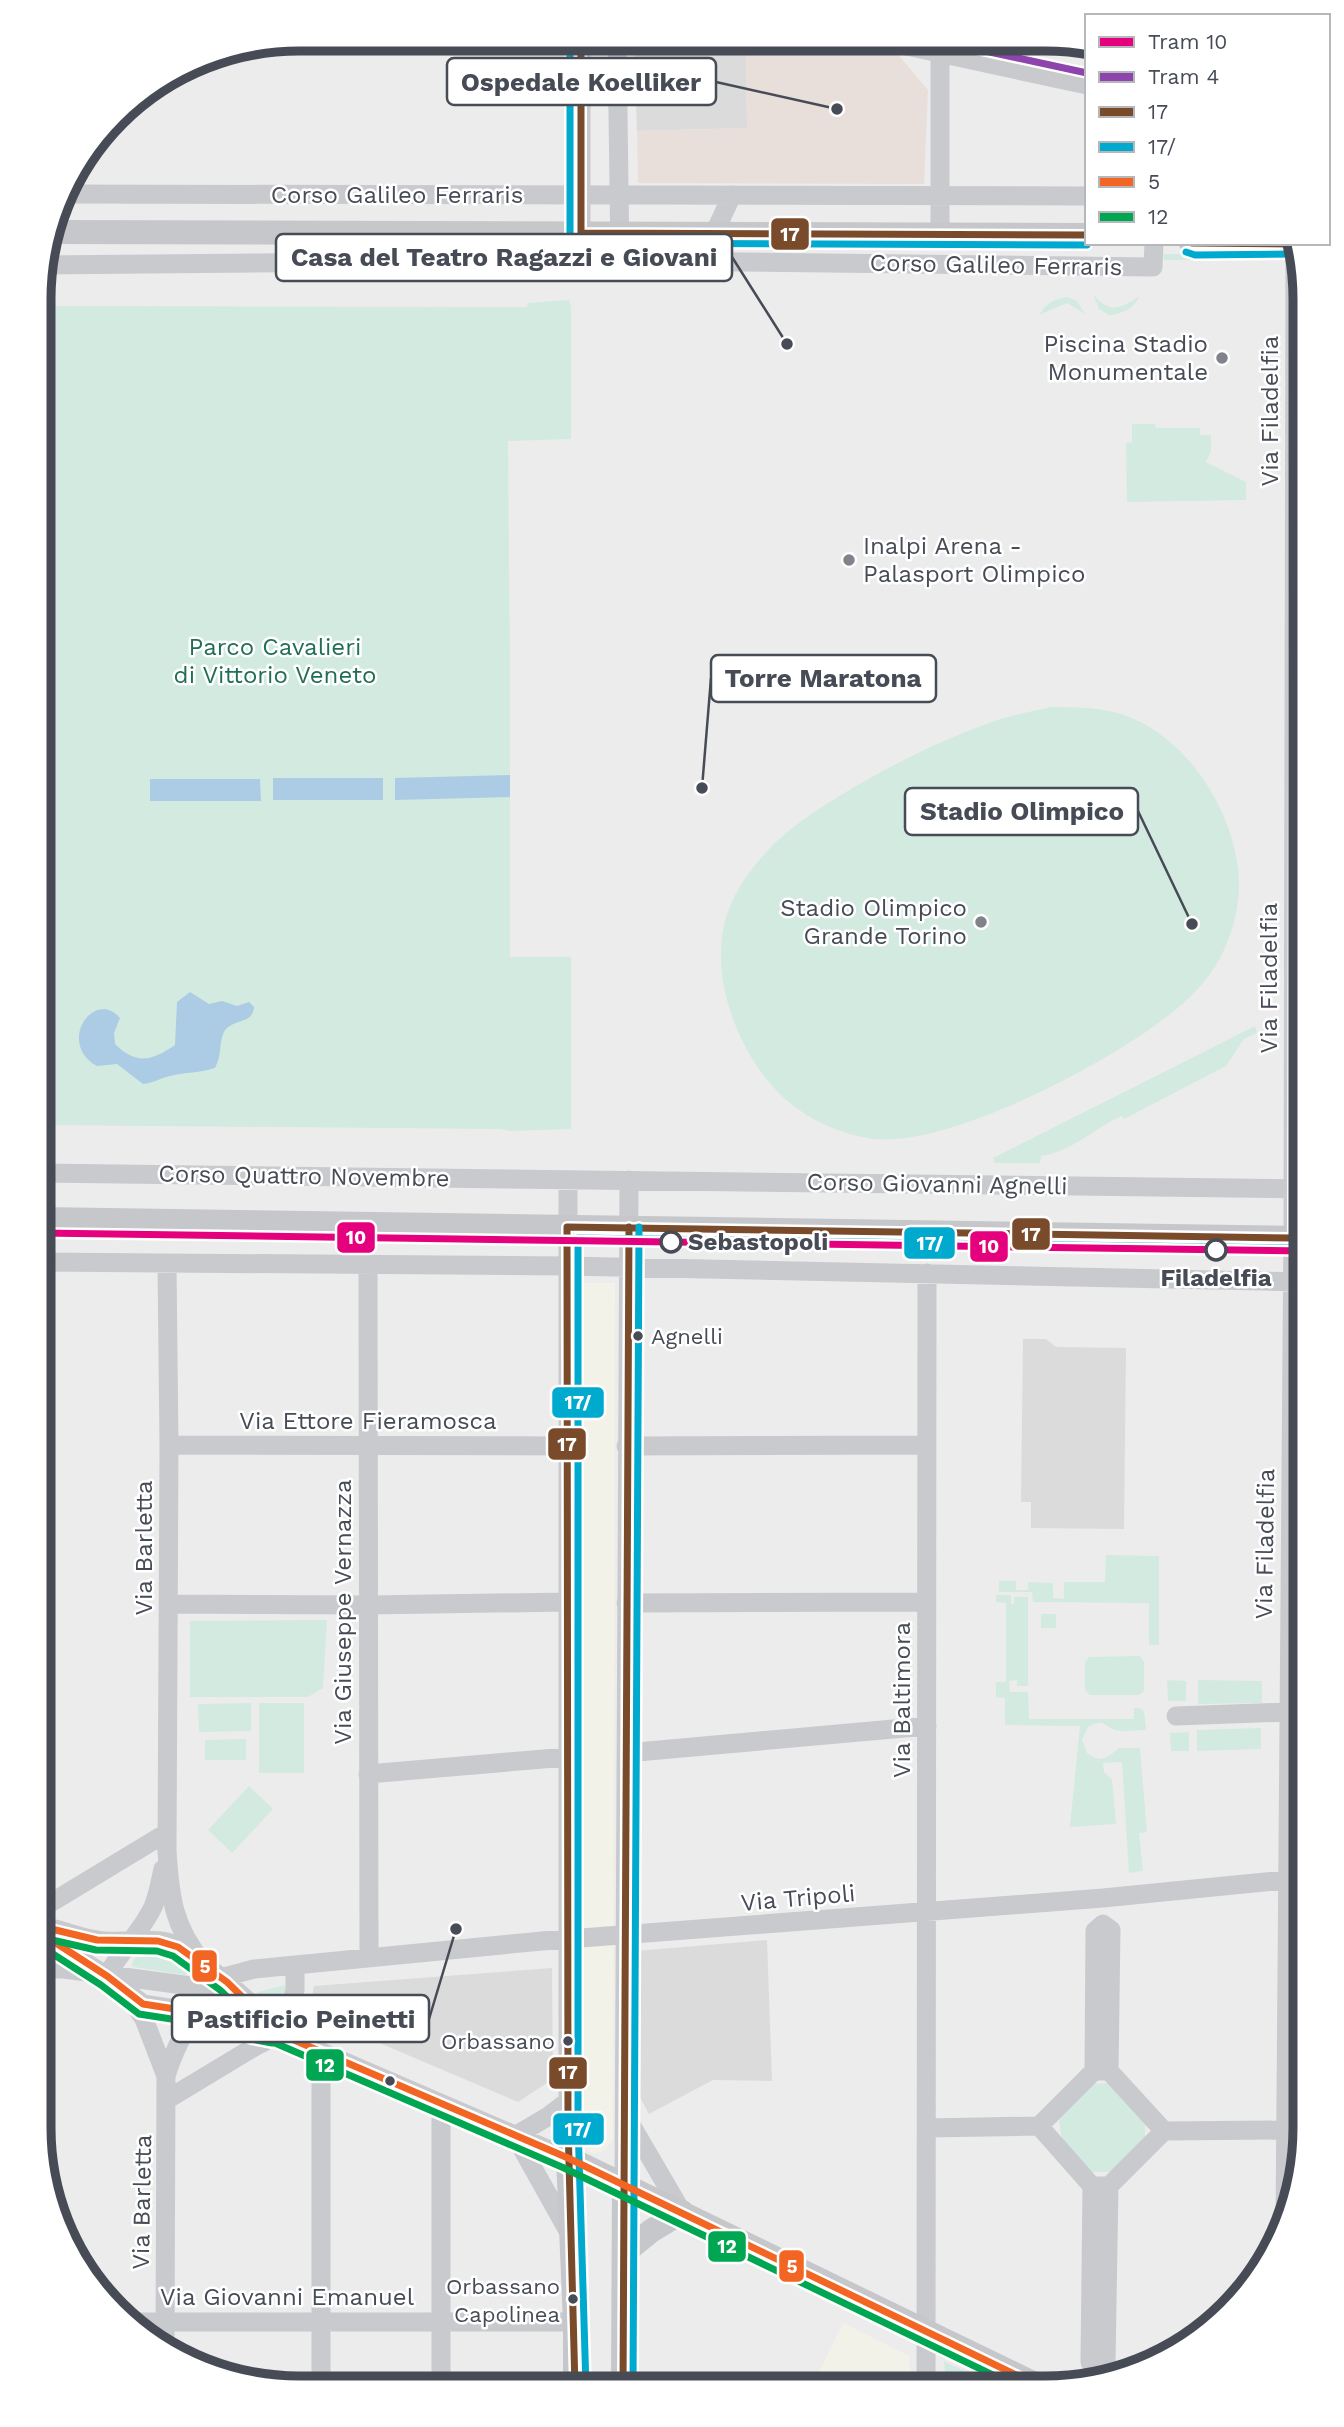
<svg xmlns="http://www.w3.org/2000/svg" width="1344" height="2427" viewBox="0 0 1344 2427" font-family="'Work Sans',sans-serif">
<rect width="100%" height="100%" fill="#edecec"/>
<path fill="#f3f2e8" d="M579 1283H615L613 2141 601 2152 593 2153 580 2147 576 2141Z
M843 2323 909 2356 911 2388H824L820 2370Z"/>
<path fill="#dbdbdb" d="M634 41H746L747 128 637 131Z
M1023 1339H1046L1056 1347 1126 1348 1124 1529 1031 1528V1502H1021Z
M767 1940 772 2081 713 2080 649 2114 636 2090V1951Z
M552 1968 553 2079 518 2102 309 2013 314 1986Z"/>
<path fill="#e8dfdb" d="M746 41 850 42 896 52 928 90 924 184 638 183 637 131 747 128Z"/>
<path fill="#d3eae0" d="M1163 254H1202V260H1164Z
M1093 294C1108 313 1120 310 1139 296 1136 308 1121 314 1109 315L1099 309Z
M1067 297 1077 301 1085 314 1067 303 1039 315C1046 304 1053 299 1067 297Z
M569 300 571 307V439L508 441 510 668V957H571V1129L511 1131 499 1129 40 1125 41 306 527 307 528 303Z
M1132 424H1155L1156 428H1200V435H1211V451L1206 462 1246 482V500L1127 502 1126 443 1132 442Z
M1051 707C1076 707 1100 707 1124 715 1190 737 1241 821 1239 889 1238 913 1231 938 1219 960 1208 980 1189 1000 1170 1014 1113 1061 942 1152 868 1138 812 1128 770 1096 744 1044 724 1005 712 953 729 909 741 878 766 849 792 828 847 786 948 733 1015 715 1027 712 1039 710 1051 707Z
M1255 1026 1257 1033 1244 1039 1226 1066 1124 1119 1122 1116C1094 1128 1072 1152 1041 1156L1040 1163H995L993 1158Z
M1106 1555 1159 1556V1645H1149V1603L1033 1602 1032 1592H999V1581H1016V1590H1028V1582L1053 1583V1598L1064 1599V1582H1105Z
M996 1595H1011V1604H1014V1597H1028V1686H1017V1680L1009 1681 1010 1692H1028L1029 1719H1134V1708H1140L1144 1711 1146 1730C1137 1730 1123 1732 1115 1730 1103 1725 1103 1718 1088 1727L1082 1740 1087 1753C1100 1764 1109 1757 1119 1748H1140L1147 1832 1139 1833 1143 1871 1129 1873 1122 1762 1103 1763 1104 1772 1112 1779 1116 1824 1070 1827 1080 1726 1005 1725V1698L996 1697V1682H1006V1603L996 1602Z
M1041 1614H1056V1628H1041Z
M327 1620 323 1688 308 1697H190V1621Z
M1140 1656 1144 1662V1691L1139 1695H1090L1085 1690V1662L1089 1657Z
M1167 1680 1186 1681V1701H1168Z
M1198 1680 1262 1681V1703L1198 1704Z
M251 1703V1731L199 1732 198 1704Z
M259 1703H304V1773H259Z
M1261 1728V1749L1197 1751V1730Z
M1189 1732V1751H1171L1170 1733Z
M246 1739V1760H205V1740Z
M249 1786 273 1809 232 1853 208 1830Z
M145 1953C162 1952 179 1955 191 1968V1973L184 1975 134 1967 132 1965 134 1959Z
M285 1985 288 1989 284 2014 279 2016 256 1999 255 1995 258 1992Z
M1112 2083 1145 2122V2141L1113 2172H1090L1062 2143 1059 2119 1091 2084Z
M944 2361 999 2388H980L945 2372Z"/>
<path fill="#abcce4" d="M510 775V797L395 800V778Z
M273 778H383V800H273Z
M150 779H260L261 801H150Z
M190 992 209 1004 222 1001 237 1006 249 1002 254 1007C253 1024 234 1019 225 1030 218 1041 223 1053 215 1068 200 1073 185 1072 170 1076 160 1078 154 1083 143 1084L117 1064 97 1066C56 1043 94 988 120 1018L114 1033 115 1044C136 1065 152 1061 175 1045L177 1002Z"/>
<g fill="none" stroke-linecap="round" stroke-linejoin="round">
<path stroke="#c9cacd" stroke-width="19" d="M581 40V260
M617 40 620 260
M888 42 1087 85
M62 194 1087 196
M714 234 732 195
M940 236V54
M41 265 581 260 1153 267 1154 243
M40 1173 1305 1189
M40 1262 567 1266 1304 1282
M167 1264 169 1445 167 1851C170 1897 173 1927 204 1964
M368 1266 369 1958
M169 1445 567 1446
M626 1446 927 1445
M626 1603 927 1602
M168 1604 369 1605 567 1602
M1176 1716 1289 1712
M626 1753 927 1726
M368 1774 567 1757
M39 1910 166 1833
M39 1926C59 1928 77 1937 97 1940 120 1944 144 1937 167 1942 191 1947 265 2014 280 2034
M39 1933 107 1976 143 2004 226 2017 254 2029 280 2034 568 2158V1180
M39 1969H64L191 1986 254 1969 542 1941 1103 1898 1305 1878
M107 1976C120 1951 141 1932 153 1907 158 1895 160 1882 163 1869
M129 1997 144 2019 166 2076 165 2347
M1287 2046H1305
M1094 2071 1095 1931 1103 1924 1111 1930 1109 2071
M166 2076C177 2039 197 2009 221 1979
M168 2099 256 2046 280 2034 288 2023 295 1990V1965
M441 2104V2387
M626 2116 682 2212
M927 2128 1039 2126
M1164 2131 1286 2130
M515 2136 571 2236
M515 2136 547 2117 568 2101
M624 2184 629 1180
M1092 2186H1109L1164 2131 1109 2071H1094L1039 2126 1092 2186 1090 2362H1106L1109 2186
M1285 2223 1293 1224 1295 243
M126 2322H575
M1098 2380V2362
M321 2386V2053
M926 2388 927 1273"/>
<path stroke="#c5c7ca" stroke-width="24" d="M1077 43 1087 45
M51 232 1087 235
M1191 243 1195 245 1296 244
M40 1219 1305 1238
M624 2253 651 2231 682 2212
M575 2387V2322L568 2158 1043 2388
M623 2387 624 2184"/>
<defs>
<path id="bus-1" d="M581 40V233L1087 235
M1192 243 1296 244
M1293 1238 1295 244
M575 2387 568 2124 567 1227 1293 1238
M623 2387 629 1227"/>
<path id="bus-2" d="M570 40V233L572 239 577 243 1087 245
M1186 252 1195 255 1296 254
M1303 1238 1305 299
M586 2387 578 2124V1238L1293 1248
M633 2387 639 1227"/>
<path id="bus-3" d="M39 1926 97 1940 158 1941 178 1947 227 1982 280 2034 568 2158 1043 2388
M45 1936 107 1976 143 2004 226 2017 254 2029 274 2033"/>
<path id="bus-4" d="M39 1937 96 1950 157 1951 173 1956 220 1990 275 2043 564 2168 1020 2388
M39 1945 101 1985 139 2014 223 2027 251 2039 272 2043"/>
</defs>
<use href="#bus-1" stroke="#fff" stroke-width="12"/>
<use href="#bus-2" stroke="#fff" stroke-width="12"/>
<use href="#bus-3" stroke="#fff" stroke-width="12"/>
<use href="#bus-4" stroke="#fff" stroke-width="12"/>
<use href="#bus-1" stroke="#7a4b2a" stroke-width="7"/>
<use href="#bus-2" stroke="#00a9ce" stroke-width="7"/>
<use href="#bus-3" stroke="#f26522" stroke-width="7"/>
<use href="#bus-4" stroke="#00a651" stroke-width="7"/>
<defs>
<path id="tram-1" d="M40 1233 1305 1251"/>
<path id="tram-2" d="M948 43 1087 73"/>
</defs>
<use href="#tram-1" stroke="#fff" stroke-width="12"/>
<use href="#tram-2" stroke="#fff" stroke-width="12"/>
<use href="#tram-1" stroke="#e5007d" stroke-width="7"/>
<use href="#tram-2" stroke="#8e44ad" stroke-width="7"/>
</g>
<g fill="#80838a" stroke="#fff" stroke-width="2.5">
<circle cx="1222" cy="358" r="7"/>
<circle cx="849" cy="560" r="7"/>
<circle cx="981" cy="922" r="7"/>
</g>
<g fill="#fff" stroke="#464b56" stroke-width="3.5">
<circle cx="671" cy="1242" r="10"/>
<circle cx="1216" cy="1250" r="10"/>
</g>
<g fill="#464b56" stroke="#fff" stroke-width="2.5">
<circle cx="638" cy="1336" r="6"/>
<circle cx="568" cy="2041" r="6"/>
<circle cx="390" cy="2081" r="6"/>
<circle cx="573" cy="2299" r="6"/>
</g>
<g text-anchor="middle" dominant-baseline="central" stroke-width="5" stroke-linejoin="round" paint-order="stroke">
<g font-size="22" fill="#464b56" stroke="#fff" text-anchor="end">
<text x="651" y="1336" text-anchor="start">Agnelli</text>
<text x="555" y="2041">Orbassano</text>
<text x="560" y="2286">Orbassano<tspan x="560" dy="28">Capolinea</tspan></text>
</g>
<g font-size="24" fill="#464b56" stroke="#fff">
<text x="397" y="195">Corso Galileo Ferraris</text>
<text transform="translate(996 265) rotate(1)">Corso Galileo Ferraris</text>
<text transform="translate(1270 411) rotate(-90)">Via Filadelfia</text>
<text transform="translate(1269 978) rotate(-90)">Via Filadelfia</text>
<text transform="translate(304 1176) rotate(1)">Corso Quattro Novembre</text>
<text transform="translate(937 1184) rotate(1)">Corso Giovanni Agnelli</text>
<text x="368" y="1421">Via Ettore Fieramosca</text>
<text transform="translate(1265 1544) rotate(-89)">Via Filadelfia</text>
<text transform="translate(144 1548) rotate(-90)">Via Barletta</text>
<text transform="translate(343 1612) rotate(-90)">Via Giuseppe Vernazza</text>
<text transform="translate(902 1700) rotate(-90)">Via Baltimora</text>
<text transform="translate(798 1898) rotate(-5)">Via Tripoli</text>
<text transform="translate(142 2202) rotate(-89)">Via Barletta</text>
<text x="287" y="2297">Via Giovanni Emanuel</text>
</g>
<g font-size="24" fill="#464b56" stroke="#fff" text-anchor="end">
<text x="1208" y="344">Piscina Stadio<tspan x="1208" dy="28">Monumentale</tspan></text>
<text x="863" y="546" text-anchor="start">Inalpi Arena -<tspan x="863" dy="28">Palasport Olimpico</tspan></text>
<text x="967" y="908">Stadio Olimpico<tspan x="967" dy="28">Grande Torino</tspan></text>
</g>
<g font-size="24" fill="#216e56" stroke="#fff">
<text x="275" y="647">Parco Cavalieri<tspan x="275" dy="28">di Vittorio Veneto</tspan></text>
</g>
<g font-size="24" font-weight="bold" fill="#464b56" stroke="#fff" text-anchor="start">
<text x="688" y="1242">Sebastopoli</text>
<text x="1216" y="1278" text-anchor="middle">Filadelfia</text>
</g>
</g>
<path d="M0 0H1344V2427H0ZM299 51H1045A248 248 0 0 1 1293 299V2128A248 248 0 0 1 1045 2376H299A248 248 0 0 1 51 2128V299A248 248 0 0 1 299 51Z" fill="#fff" fill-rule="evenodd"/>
<path fill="none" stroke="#464b56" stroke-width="9" d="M299 51H1045A248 248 0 0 1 1293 299V2128A248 248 0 0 1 1045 2376H299A248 248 0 0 1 51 2128V299A248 248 0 0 1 299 51Z"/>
<path fill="none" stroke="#464b56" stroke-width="2.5" d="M837 109L716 82M787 344L732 257M702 788L711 678M1192 924L1138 811M456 1929L429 2019"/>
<g fill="#464b56" stroke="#fff" stroke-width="2.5">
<circle cx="837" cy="109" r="7"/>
<circle cx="787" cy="344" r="7"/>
<circle cx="702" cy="788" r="7"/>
<circle cx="1192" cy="924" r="7"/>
<circle cx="456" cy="1929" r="7"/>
</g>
<g fill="#fff" stroke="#464b56" stroke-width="2.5">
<rect x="447" y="58" width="269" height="47" rx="7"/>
<rect x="276" y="234" width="456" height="47" rx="7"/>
<rect x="711" y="655" width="225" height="47" rx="7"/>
<rect x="905" y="788" width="233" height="47" rx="7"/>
<rect x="172" y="1995" width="257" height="47" rx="7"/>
</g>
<g font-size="26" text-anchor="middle" font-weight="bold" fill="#464b56">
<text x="581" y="91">Ospedale Koelliker</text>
<text x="504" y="266">Casa del Teatro Ragazzi e Giovani</text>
<text x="823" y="687">Torre Maratona</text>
<text x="1022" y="820">Stadio Olimpico</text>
<text x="301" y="2028">Pastificio Peinetti</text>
</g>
<g stroke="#fff" stroke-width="2.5">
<rect x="770" y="217" width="40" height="34" rx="7" fill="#7a4b2a"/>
<rect x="1011" y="1217" width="40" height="34" rx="7" fill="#7a4b2a"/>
<rect x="336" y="1221" width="40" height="33" rx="7" fill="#e5007d"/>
<rect x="903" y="1226" width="53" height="34" rx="7" fill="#00a9ce"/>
<rect x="969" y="1230" width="40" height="33" rx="7" fill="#e5007d"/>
<rect x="551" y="1386" width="54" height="33" rx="7" fill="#00a9ce"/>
<rect x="547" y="1427" width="40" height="34" rx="7" fill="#7a4b2a"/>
<rect x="191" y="1949" width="27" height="34" rx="7" fill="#f26522"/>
<rect x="305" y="2048" width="40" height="34" rx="7" fill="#00a651"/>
<rect x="548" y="2056" width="40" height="34" rx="7" fill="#7a4b2a"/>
<rect x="552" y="2112" width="53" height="34" rx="7" fill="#00a9ce"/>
<rect x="707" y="2230" width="40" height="33" rx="7" fill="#00a651"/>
<rect x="778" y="2249" width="27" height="34" rx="7" fill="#f26522"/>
</g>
<g font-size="19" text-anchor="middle" font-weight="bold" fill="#fff">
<text x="790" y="241">17</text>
<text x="1031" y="1241">17</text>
<text x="356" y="1244">10</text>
<text x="930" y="1250">17/</text>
<text x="989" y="1253">10</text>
<text x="578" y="1409">17/</text>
<text x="567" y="1451">17</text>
<text x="205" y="1973">5</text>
<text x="325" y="2072">12</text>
<text x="568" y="2079">17</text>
<text x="578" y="2136">17/</text>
<text x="727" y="2253">12</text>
<text x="792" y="2273">5</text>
</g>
<rect x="1085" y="14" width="245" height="231" fill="#ffffff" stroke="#b5b7bb" stroke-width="2"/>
<rect x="1099" y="37" width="35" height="10" fill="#e5007d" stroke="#b5b7bb" stroke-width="2"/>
<text x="1148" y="49" font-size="21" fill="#464b56">Tram 10</text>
<rect x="1099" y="72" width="35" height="10" fill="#8e44ad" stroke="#b5b7bb" stroke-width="2"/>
<text x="1148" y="84" font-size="21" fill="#464b56">Tram 4</text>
<rect x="1099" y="107" width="35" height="10" fill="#7a4b2a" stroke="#b5b7bb" stroke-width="2"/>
<text x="1148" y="119" font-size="21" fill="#464b56">17</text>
<rect x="1099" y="142" width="35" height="10" fill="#00a9ce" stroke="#b5b7bb" stroke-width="2"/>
<text x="1148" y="154" font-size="21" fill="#464b56">17/</text>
<rect x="1099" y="177" width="35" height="10" fill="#f26522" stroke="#b5b7bb" stroke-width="2"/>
<text x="1148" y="189" font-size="21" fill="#464b56">5</text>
<rect x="1099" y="212" width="35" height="10" fill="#00a651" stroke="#b5b7bb" stroke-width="2"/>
<text x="1148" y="224" font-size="21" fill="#464b56">12</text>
</svg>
